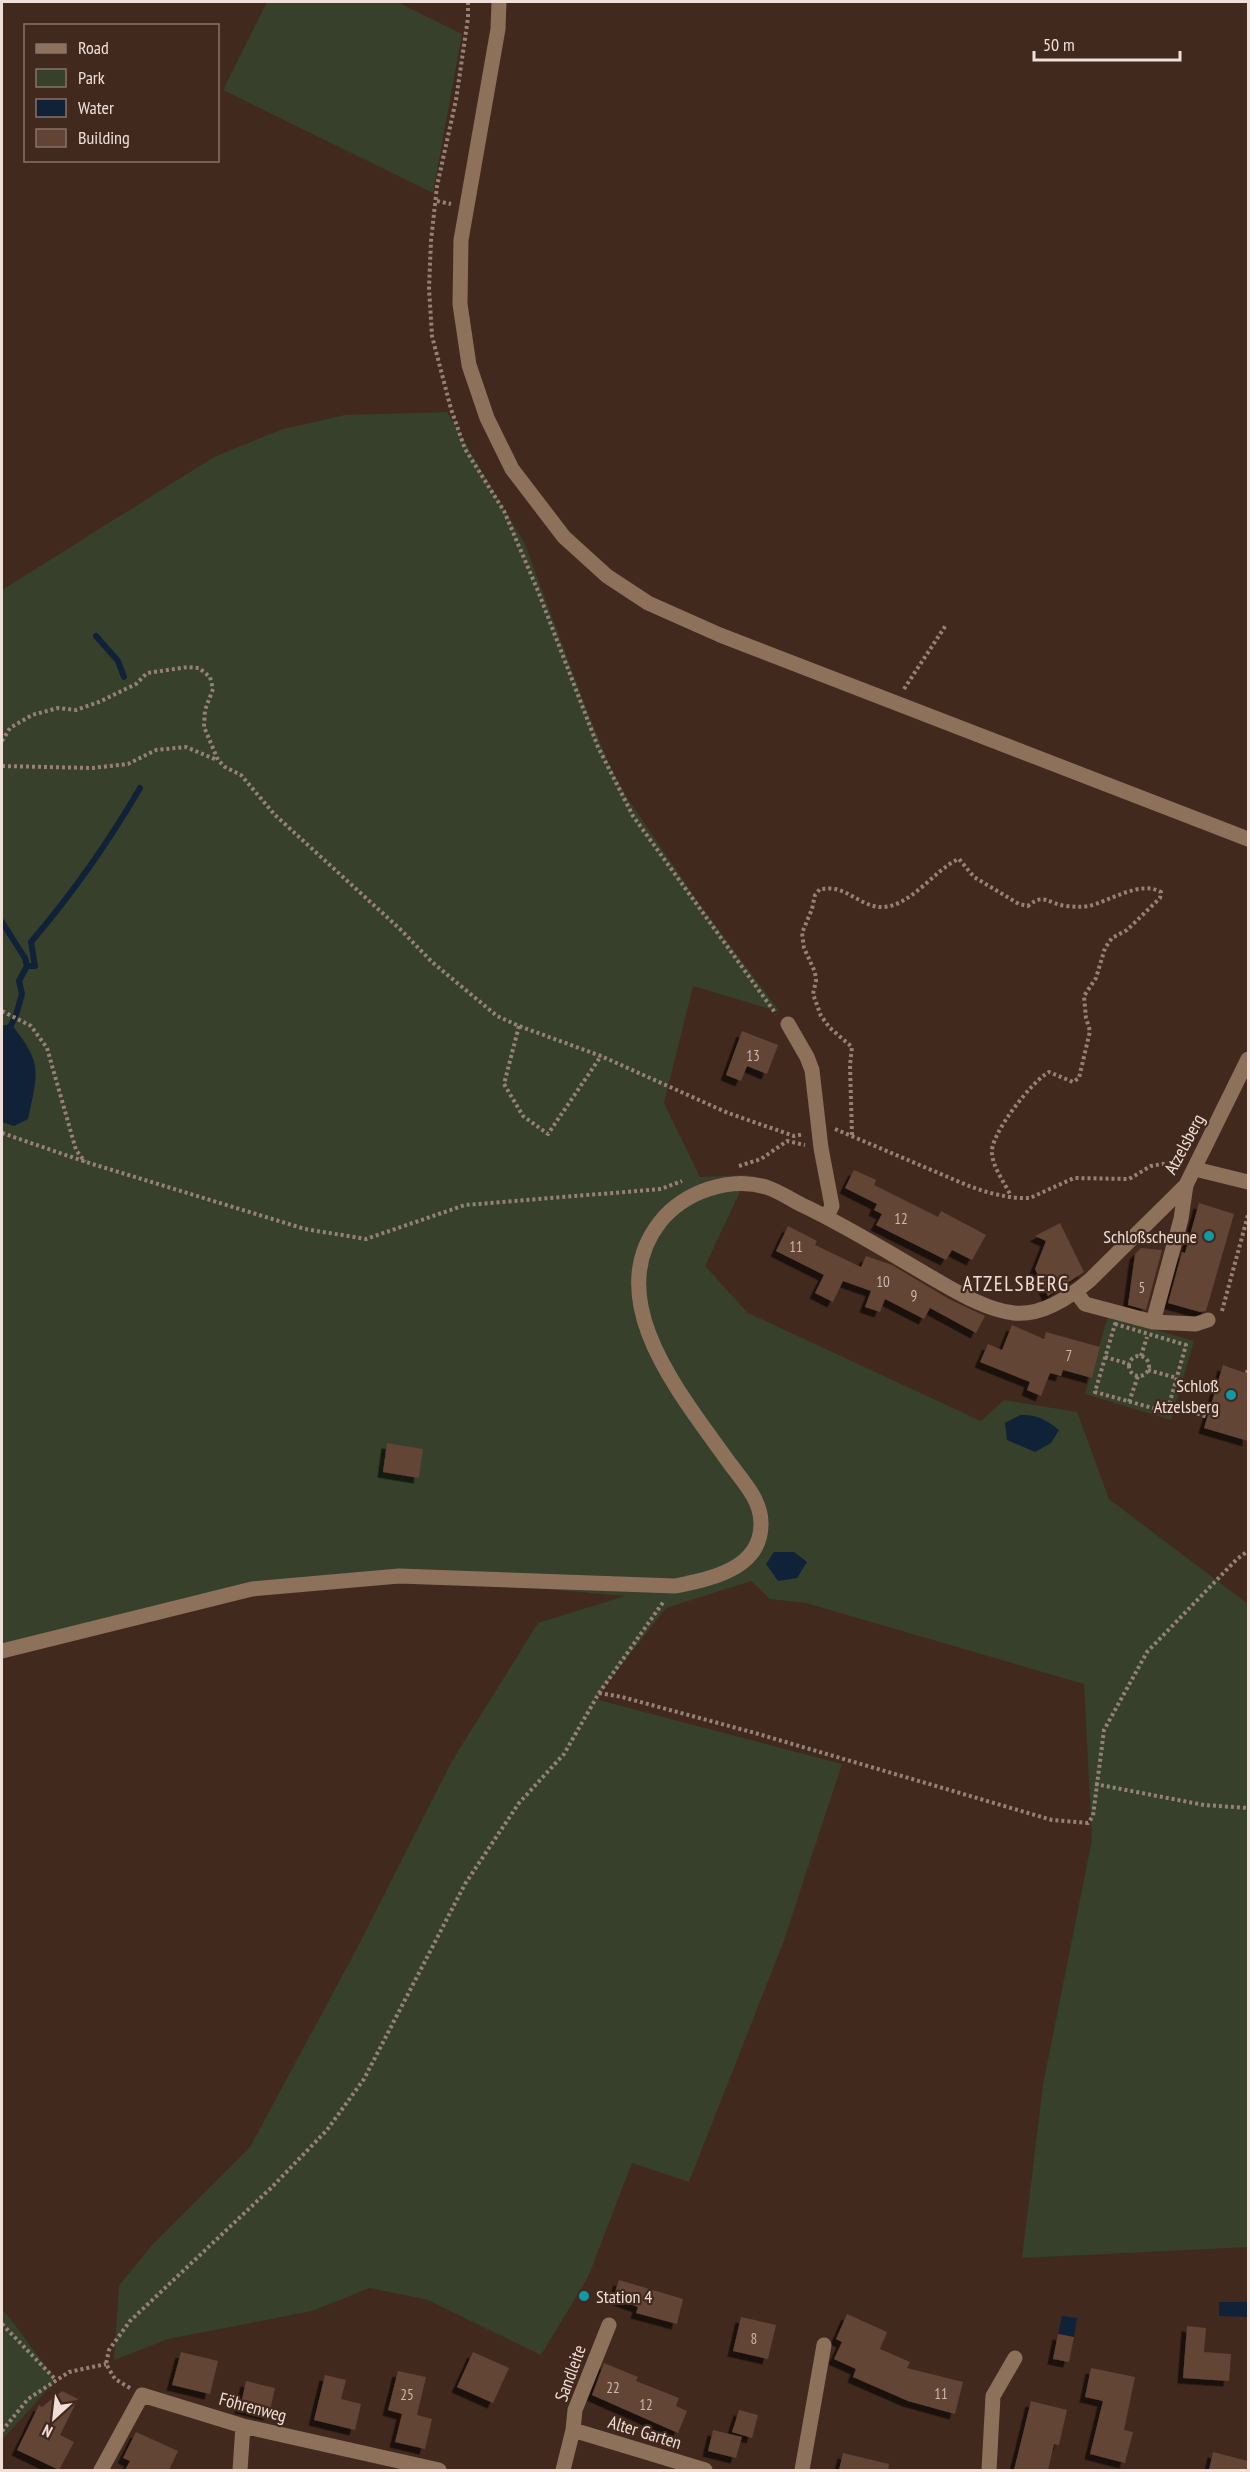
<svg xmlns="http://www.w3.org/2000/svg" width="1250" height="2472" viewBox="0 0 1250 2472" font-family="'PT Sans Narrow',sans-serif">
<defs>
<filter id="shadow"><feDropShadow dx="-5.5" dy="5.5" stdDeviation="0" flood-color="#0009"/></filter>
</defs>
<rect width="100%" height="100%" fill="#42291e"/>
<path fill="#36402a" d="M267 2H397L462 34 433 193 223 90Z
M447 412 525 544 588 713 611 768 628 799 701 906 780 1012 693 986 664 1103 700 1177 748 1175 705 1266 748 1313 981 1421 1004 1400 1077 1412 1109 1499 1248 1604V2247L1022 2258 1043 2085 1092 1840 1084 1684 806 1603 770 1599 751 1581 666 1608 595 1699 842 1764 783 1943 689 2182 632 2163 588 2277 541 2355 428 2300 370 2288 312 2311 168 2339 114 2360 119 2286 151 2246 250 2147 354 1954 452 1761 538 1623 625 1596 399 1576 252 1589 2 1655V1122L14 1126C37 1077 48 1071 11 1024L2 1026V590L214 457 283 429 345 415Z
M1108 1316 1194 1341 1171 1420 1085 1394Z
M2 2310 9 2317 56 2380 2 2440Z"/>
<path fill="#102238" d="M11 1024C43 1064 38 1071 28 1119L14 1126 2 1122V1026Z
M1020 1415C1036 1414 1047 1420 1059 1430L1051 1443 1035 1452 1007 1440 1005 1423Z
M774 1552H794L807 1562 797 1578 778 1581 766 1564Z
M1219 2302H1248V2317L1219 2316Z
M1062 2316 1077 2318 1074 2337 1058 2334Z"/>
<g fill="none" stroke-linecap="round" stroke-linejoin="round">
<path stroke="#102238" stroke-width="6" d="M96 636 118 661 124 677
M2 922 25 958 27 966 19 981 22 994 16 1015
M27 966H35L31 942C72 894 108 843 140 788
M2 1044 14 1019"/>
</g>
<path fill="#624435" filter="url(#shadow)" d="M742 1031 778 1045 767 1074 747 1066 741 1081 726 1075Z
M854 1170 876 1180 874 1185 938 1217 941 1211 986 1235 972 1260 952 1250 946 1260 876 1225 882 1214 874 1210 877 1204 845 1188Z
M1199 1203 1234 1214 1206 1311 1200 1312 1168 1303 1182 1252 1185 1253Z
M1060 1223 1084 1272 1048 1296 1035 1269 1046 1241 1035 1236Z
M788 1226 817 1241 815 1245 861 1267 866 1256 892 1265 949 1299 985 1316 976 1333 930 1308 924 1319 885 1299 880 1312 865 1307 871 1291 843 1281 833 1302 815 1293 824 1275 776 1251Z
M1141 1248 1162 1250 1146 1310 1128 1305 1135 1254Z
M1012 1325 1044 1339 1046 1332 1100 1347 1092 1378 1063 1370 1061 1376 1050 1373 1041 1396 1027 1390 1030 1382 980 1362 988 1344 1002 1350Z
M1223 1365 1248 1374V1441L1204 1428Z
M387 1443 423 1449 419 1478 383 1472Z
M619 2280 683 2299 677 2324 636 2313 638 2307 613 2298Z
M847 2314 887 2332 880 2349 910 2362 907 2368 963 2382 955 2414 908 2401 853 2377 856 2369 834 2359 842 2342 836 2339Z
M741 2317 776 2325 768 2359 733 2351Z
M1187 2326 1206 2328 1204 2352 1231 2354 1229 2381 1183 2378Z
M1058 2334 1074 2337 1069 2362 1053 2359Z
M181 2352 218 2361 210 2394 172 2385Z
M473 2352 509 2368 493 2403 457 2387Z
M604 2363 638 2377 636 2381 679 2398 676 2406 687 2411 678 2433 592 2395Z
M1091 2368 1135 2377 1124 2430 1133 2432 1125 2463 1090 2454 1103 2401 1085 2397Z
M398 2371 426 2377 417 2415 432 2419 425 2449 395 2442 402 2414 388 2410Z
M325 2375 346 2380 341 2399 361 2404 355 2430 314 2420Z
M246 2381 275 2388 269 2415 240 2408Z
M62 2391 78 2399 60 2435 74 2442 59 2470 17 2450 39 2405 42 2407Z
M1031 2401 1067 2410 1059 2445 1054 2444 1048 2470H1014Z
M739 2410 758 2415 752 2438 732 2432Z
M713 2430 742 2437 736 2458 708 2451Z
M136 2432 178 2451 169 2470H125L130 2461 123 2458Z
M1213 2452 1248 2461V2470H1209Z
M843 2453 889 2464 888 2470H839Z"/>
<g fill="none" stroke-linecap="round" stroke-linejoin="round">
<path stroke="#968077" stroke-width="4" stroke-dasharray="3 3" stroke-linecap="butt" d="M468 2V18L456 100 437 186 431 241 429 288 432 336 451 409 465 449 504 511 538 591 598 747 633 816 776 1014
M437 201 451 204
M904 689 946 625
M2 741 10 728 32 715 58 708 76 710 99 702 136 684 147 673 188 667 199 668 210 677 213 689 205 710 204 727 218 760 225 767 241 775 275 815 400 929 432 962 497 1016 519 1026 601 1056 728 1113 794 1136 804 1134
M2 766 92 768 128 764 156 750 186 747 217 760
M2 1011 31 1026 47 1048 76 1150 85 1162
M519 1026 504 1084 523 1116 548 1134 601 1056
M835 1129 969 1186C988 1193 1010 1199 1030 1198L1074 1178 1129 1179 1151 1166 1174 1162 1180 1164
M2 1133 86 1162 305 1229 366 1239 465 1205 661 1189 682 1181
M852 1135 850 1065 852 1047 830 1028 821 1016 813 994 816 981 815 972 804 948 802 933 812 909 815 895 820 889C825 889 830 888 835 889 850 892 862 905 879 907 910 909 934 869 959 859L974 877 1019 904 1028 906C1044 892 1048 904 1066 906 1074 907 1081 907 1089 906 1110 901 1140 880 1161 892L1160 898 1127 930 1112 938 1105 948 1096 978 1084 996 1086 1018 1090 1031 1079 1078 1073 1082 1049 1072C1033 1080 989 1135 992 1154 993 1167 1005 1184 1011 1196
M739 1166 761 1159 787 1141 805 1145
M1222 1311 1248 1215
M1115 1324 1186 1345 1167 1412 1095 1392Z
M1141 1356 1147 1337
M1129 1366a10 10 0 1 1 20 0a10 10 0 1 1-20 0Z
M1105 1357 1129 1364
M1148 1370 1177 1378
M1247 1373 1248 1368
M1129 1402 1138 1376
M1169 1407 1175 1405 1207 1417
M599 1693 622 1697 755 1733 1052 1820 1088 1823 1093 1816 1104 1730 1147 1652 1237 1559 1248 1551
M1095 1784 1204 1805 1248 1808
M2 2324 56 2380
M130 2388 115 2379 106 2364 109 2350 130 2321 271 2188 327 2130 364 2079 465 1884 519 1803 564 1754 599 1693 664 1601
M2 2431 28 2399 69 2372 106 2364"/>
<path stroke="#8d715a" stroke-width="15" d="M499 2 498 29 461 240 460 304 469 365 487 418 512 469 564 537 607 576 648 603 720 635 1248 839
M788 1024 807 1057 812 1070 821 1148 832 1206 827 1216
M1195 1169 1248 1182
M1076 1292 1085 1304 1153 1322 1196 1324 1208 1320
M1153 1322 1181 1219 1186 1185
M2 1651 252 1589 399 1576 675 1586C710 1579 762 1569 761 1523 761 1499 741 1479 728 1461 683 1397 599 1300 660 1222 684 1192 729 1176 766 1187 778 1191 789 1198 800 1204 847 1226 891 1254 936 1280 959 1293 987 1310 1014 1313 1041 1316 1070 1297 1090 1280L1186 1185 1248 1059
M573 2430 705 2470
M101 2470 142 2395 243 2426 439 2470
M240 2470 243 2426
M563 2470 573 2430 575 2410 609 2325
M802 2470 824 2345
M989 2470 993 2396 1015 2358"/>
</g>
<g fill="#0f9aa8" stroke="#42291e" stroke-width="2">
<circle cx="1209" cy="1236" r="6"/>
<circle cx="1231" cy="1395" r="6"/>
<circle cx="584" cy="2296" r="6"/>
</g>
<g text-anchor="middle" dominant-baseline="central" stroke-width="4.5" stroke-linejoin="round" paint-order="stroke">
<g font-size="15" fill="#ccb8af">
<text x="753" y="1055">13</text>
<text x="901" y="1218">12</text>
<text x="796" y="1246">11</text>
<text x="883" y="1281">10</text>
<text x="1142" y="1287">5</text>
<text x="914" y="1295">9</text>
<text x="1069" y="1355">7</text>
<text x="754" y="2338">8</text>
<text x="613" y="2387">22</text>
<text x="941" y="2393">11</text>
<text x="407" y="2394">25</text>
<text x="646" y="2404">12</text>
</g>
<g font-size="18" fill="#f0dfd8" stroke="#42291e">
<text transform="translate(1184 1144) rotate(-62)">Atzelsberg</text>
<text transform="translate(570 2373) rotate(-70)">Sandleite</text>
<text transform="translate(253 2407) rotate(15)">Föhrenweg</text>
<text transform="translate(645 2432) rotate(17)">Alter Garten</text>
</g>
<g font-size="18" fill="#f0dfd8" stroke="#42291e" text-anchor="end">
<text x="1197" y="1236">Schloßscheune</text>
<text x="1219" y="1385">Schloß<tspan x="1219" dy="21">Atzelsberg</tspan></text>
<text x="596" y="2296" text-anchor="start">Station 4</text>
</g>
<g font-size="21" letter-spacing="1.5" fill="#f0dfd8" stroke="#42291e">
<text x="1016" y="1283">ATZELSBERG</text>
</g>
</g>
<rect width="1250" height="2472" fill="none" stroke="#f0dfd8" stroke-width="6"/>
<rect x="24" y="24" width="195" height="138" fill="#42291e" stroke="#887268" stroke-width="1.5"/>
<rect x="36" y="44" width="30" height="9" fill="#8d715a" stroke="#887268" stroke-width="1.5"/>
<text x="78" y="54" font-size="18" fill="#f0dfd8">Road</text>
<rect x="36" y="69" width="30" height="18" fill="#36402a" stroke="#887268" stroke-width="1.5"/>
<text x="78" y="84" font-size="18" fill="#f0dfd8">Park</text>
<rect x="36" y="99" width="30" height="18" fill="#102238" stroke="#887268" stroke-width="1.5"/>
<text x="78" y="114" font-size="18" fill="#f0dfd8">Water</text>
<rect x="36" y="129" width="30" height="18" fill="#624435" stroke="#887268" stroke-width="1.5"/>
<text x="78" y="144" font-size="18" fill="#f0dfd8">Building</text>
<g transform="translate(54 2418) rotate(207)" stroke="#42291e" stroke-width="4.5" paint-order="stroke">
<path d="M0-4.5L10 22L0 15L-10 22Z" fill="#f0dfd8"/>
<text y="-9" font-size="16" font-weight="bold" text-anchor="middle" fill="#f0dfd8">N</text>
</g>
<path d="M1034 51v9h146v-9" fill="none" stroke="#f0dfd8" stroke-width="3"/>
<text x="1043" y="51" font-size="18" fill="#f0dfd8" stroke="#42291e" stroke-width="4.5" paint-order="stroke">50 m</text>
</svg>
